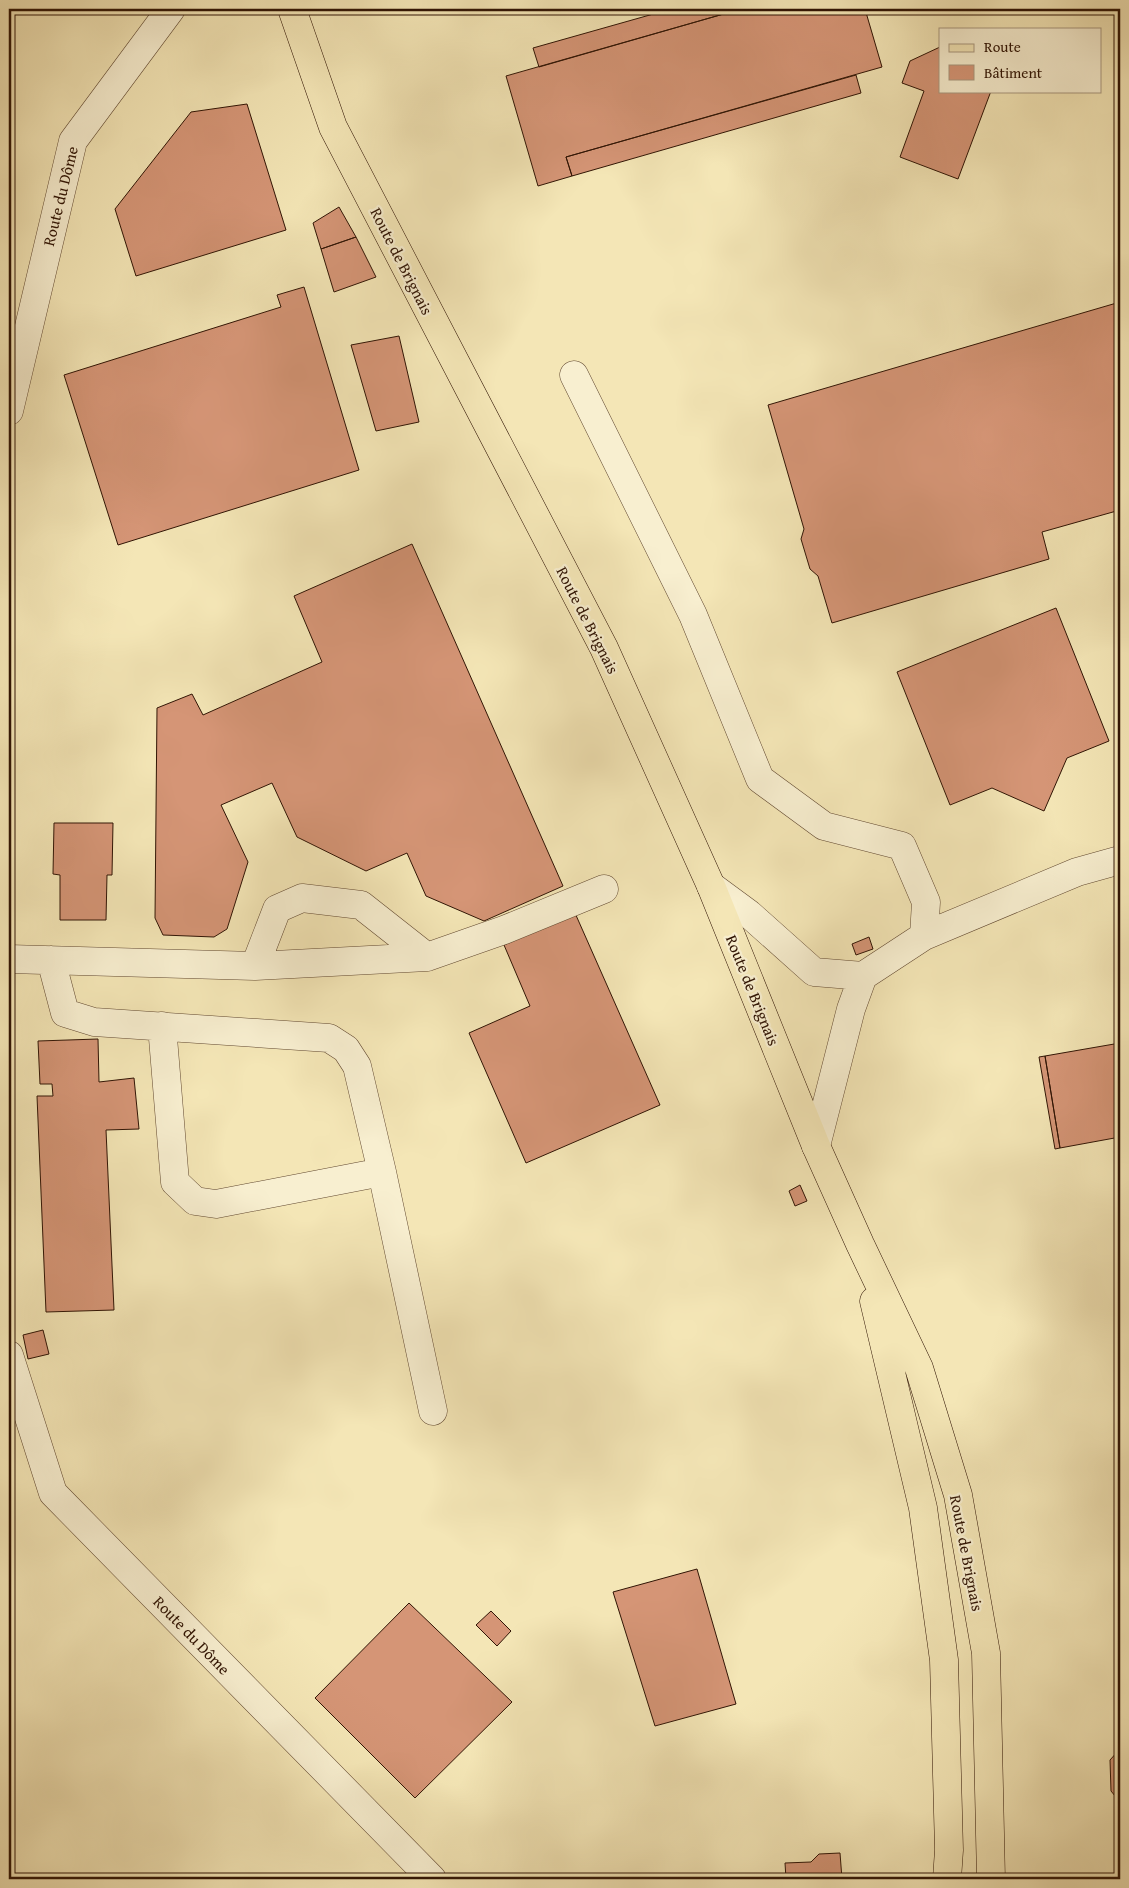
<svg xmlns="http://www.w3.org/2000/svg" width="1129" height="1888" viewBox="0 0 1129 1888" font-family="'Gentium Book Plus',serif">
<rect width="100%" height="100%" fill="#f4e6b6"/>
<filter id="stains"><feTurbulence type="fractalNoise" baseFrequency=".004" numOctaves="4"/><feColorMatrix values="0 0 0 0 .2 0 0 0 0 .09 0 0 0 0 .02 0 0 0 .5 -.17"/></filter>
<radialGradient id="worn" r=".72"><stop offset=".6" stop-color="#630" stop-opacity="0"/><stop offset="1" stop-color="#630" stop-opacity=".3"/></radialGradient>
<path fill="#d59576" stroke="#301404" d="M671 9H741L539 67 533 48Z
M741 9H865L882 67 566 157 572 176 538 186 506 76Z
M940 47V91H991L958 179 900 157 924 91 902 83 910 61Z
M856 75 861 93 572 176 566 157Z
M247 104 286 230 136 276 115 209 191 112Z
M339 207 356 237 321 249 313 223Z
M356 237 376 277 334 292 321 249Z
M304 287 359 470 118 545 64 375 281 307 277 295Z
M1120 302V510L1042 532 1049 559 832 623 818 576 810 569 801 539 804 529 768 405Z
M399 336 419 422 376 431 351 345Z
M412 544 563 886 484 921 426 896 407 853 366 871 297 837 272 783 221 805 248 862 227 929 214 937 163 935 155 918 157 708 192 694 203 715 322 662 294 596Z
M1056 608 1109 741 1067 758 1044 811 992 788 950 805 897 672Z
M54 823H113L112 875H107L106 920H60V875L53 874Z
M575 913 660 1105 526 1163 469 1033 530 1006 504 945Z
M869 937 873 949 856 955 852 944Z
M98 1039 99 1082 134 1078 139 1129 106 1130 114 1310 46 1312 37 1096H53L52 1084H40L38 1041Z
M1120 1043V1137L1060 1148 1045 1056Z
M1045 1056 1060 1148 1055 1149 1039 1057Z
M800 1185 807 1201 795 1206 789 1191Z
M43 1330 49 1354 28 1359 23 1335Z
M697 1569 736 1704 655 1726 613 1592Z
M409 1603 512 1702 415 1798 315 1698Z
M491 1611 511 1631 497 1646 476 1625Z
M1119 1750H1120V1802L1111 1791 1110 1760Z
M840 1853 842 1879H786L785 1863 811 1862 819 1854Z"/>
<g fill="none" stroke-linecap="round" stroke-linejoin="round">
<defs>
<path id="minor" d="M574 375 693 615 760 779 824 826 902 846 926 902 924 936
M9 411 73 141 171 9
M711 886 749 914 814 972 863 976 851 1009 816 1146
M9 959 255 966 427 957 504 930 604 889
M51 960 65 1013 94 1022 329 1038 346 1049 357 1066 382 1172 433 1411
M255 966 277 909 302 898 361 905 427 957
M863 976 924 936 1077 872 1120 860
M162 1026 175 1182 195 1201 216 1204 382 1172
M9 1355 53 1493 432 1879"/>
<path id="major" d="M292 9 333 127 604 648 711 886 816 1146 860 1244 919 1368 958 1495 986 1653 991 1879
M874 1301 923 1508 944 1660 949 1850 947 1879"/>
</defs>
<use href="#minor" stroke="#614830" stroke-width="29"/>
<use href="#major" stroke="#301404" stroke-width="29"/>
<use href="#minor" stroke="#f8efd0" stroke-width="28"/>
<use href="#major" stroke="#f4e6b6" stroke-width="28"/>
</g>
<g text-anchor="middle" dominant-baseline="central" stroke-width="4.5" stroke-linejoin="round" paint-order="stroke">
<g font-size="16" fill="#301404" stroke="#f8efd0">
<text transform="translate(60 196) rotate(-76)">Route du Dôme</text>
<text transform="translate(402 261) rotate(63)">Route de Brignais</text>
<text transform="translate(588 620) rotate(63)">Route de Brignais</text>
<text transform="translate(753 990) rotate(68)">Route de Brignais</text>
<text transform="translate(967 1553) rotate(79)">Route de Brignais</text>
<text transform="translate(192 1635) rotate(46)">Route du Dôme</text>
</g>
</g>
<rect width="1129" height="1888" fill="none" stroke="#f4e6b6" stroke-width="30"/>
<rect x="10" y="10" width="1109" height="1868" fill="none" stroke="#301404" stroke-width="2.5"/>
<rect x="15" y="15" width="1099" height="1858" fill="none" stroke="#301404"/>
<rect x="939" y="28" width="162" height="65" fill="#f8efd0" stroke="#a8977e"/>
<rect x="949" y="44" width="25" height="8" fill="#f4e6b6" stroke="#a8977e"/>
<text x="984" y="52" font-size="15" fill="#301404">Route</text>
<rect x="949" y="65" width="25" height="15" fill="#d59576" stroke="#a8977e"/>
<text x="984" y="78" font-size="15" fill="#301404">Bâtiment</text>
<rect width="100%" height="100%" filter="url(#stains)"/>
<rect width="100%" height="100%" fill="url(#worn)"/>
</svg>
